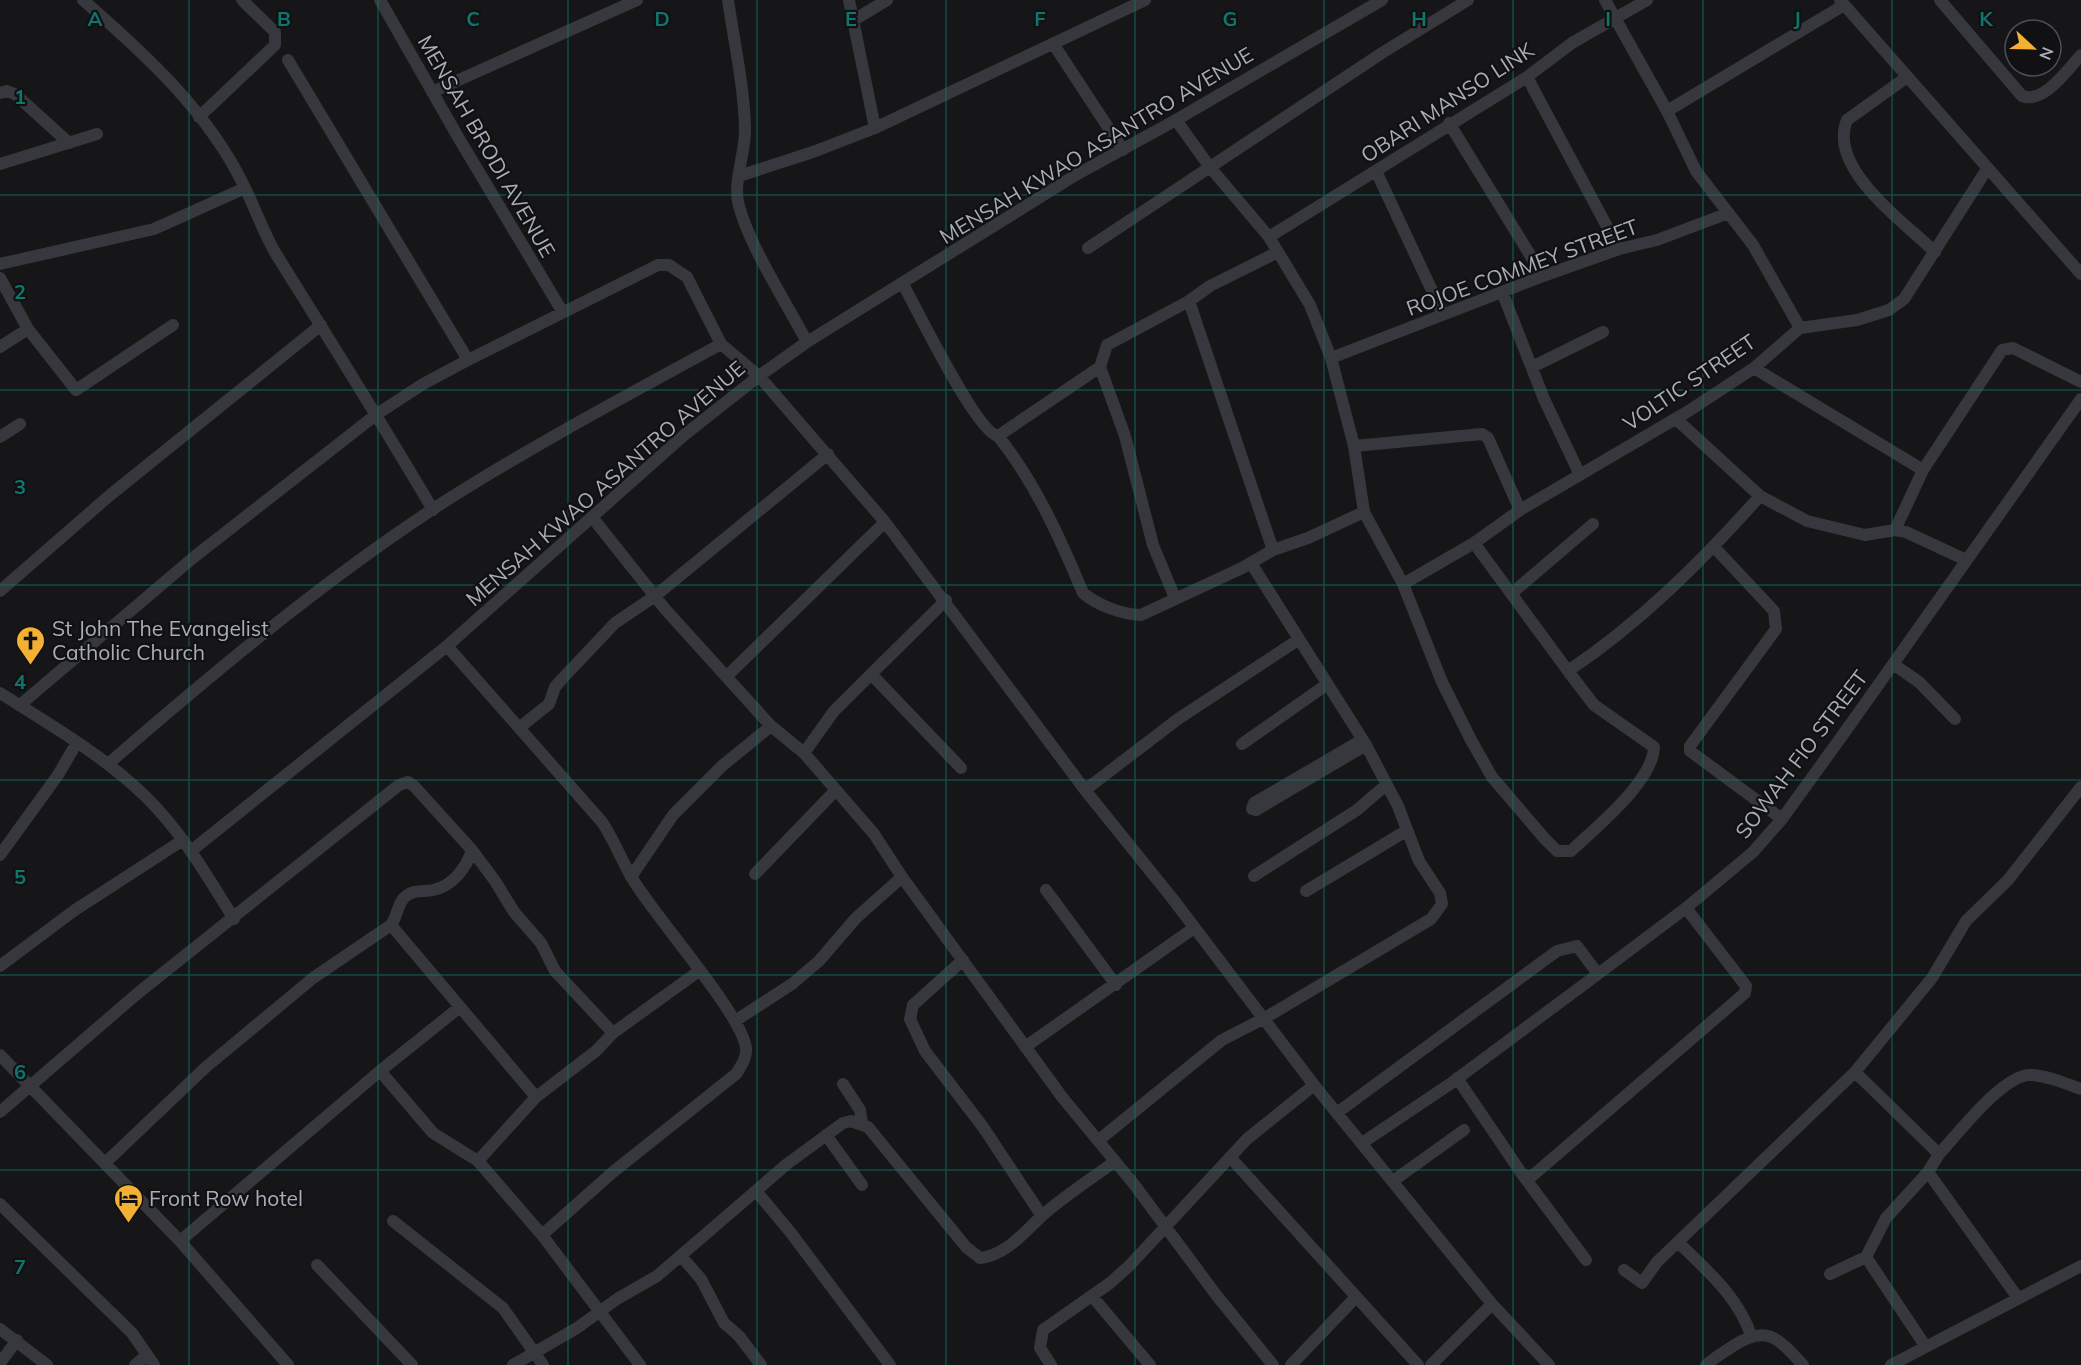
<svg xmlns="http://www.w3.org/2000/svg" width="2081" height="1365" viewBox="0 0 2081 1365" font-family="Mulish,sans-serif">
<rect width="100%" height="100%" fill="#161618"/>
<g fill="none" stroke-linecap="round" stroke-linejoin="round">
<path stroke="#37383d" stroke-width="12" d="M83 0C145 54 209 112 245 188 256 210 263 232 276 254 329 339 382 423 433 510
M380 0 458 137 562 311
M728 0C734 42 744 86 745 128 746 153 732 182 739 206 750 247 786 302 807 342
M1605 0 1667 111 1696 171 1753 245 1800 328
M1840 0 2081 274
M1940 0 2022 96C2044 104 2067 70 2081 55
M852 21 887 0
M1054 45 1123 150
M288 60 468 360
M1527 77 1619 249
M1907 77 1847 120C1827 168 1904 222 1935 252
M432 92 637 0
M0 93 7 91 15 94 69 143
M1667 111 1844 5
M199 117 275 45V32L242 0
M1176 120 1209 166 1269 237 1310 305 1331 358 1354 446 1364 512 1403 584 1442 682 1471 740 1492 777 1545 839 1557 851H1571C1595 828 1653 782 1654 747L1594 705 1568 671
M1449 123 1543 276
M875 128 1145 0
M0 164 97 134
M1376 171 1443 314
M739 176 813 152 875 128 849 0
M1269 237 1527 77 1572 43 1647 0
M1088 248 1382 53 1468 0
M0 264 154 229 245 188
M0 278 28 329 0 347
M903 284C916 308 977 433 998 436L1100 367 1107 345 1189 301
M1503 294 1544 399 1580 475
M28 329 76 390 173 325
M1331 358 1543 276 1619 249 1657 240 1726 214
M1100 367 1125 436 1153 545 1175 598
M1532 367 1603 332
M1754 368 1923 470
M998 436C1035 482 1060 538 1083 593 1099 606 1121 614 1141 615L1242 568 1273 550 1308 538 1364 512
M0 437 20 424
M1354 446 1482 434 1488 438 1520 510
M1760 496 1807 521 1865 535 1895 530 1906 532 1966 560
M592 517 665 609 771 726 804 753 874 834 902 877 1062 1097 1133 1183 1217 1296 1273 1365
M1895 530 1923 470 2002 350 2013 348 2081 382
M1474 543 1568 671C1640 623 1703 560 1760 496L1676 419
M1715 548 1774 611 1776 629 1690 746V751L1782 819
M1273 550 1189 301 1210 286 1278 252
M1403 584 1474 543 1520 510 1687 412 1754 368 1800 328 1857 320 1889 310 1904 299 1987 169
M0 591 109 496 321 325
M1512 593 1593 524
M447 646 602 822C614 840 621 859 632 878 654 916 742 1014 746 1048 747 1058 741 1066 736 1074L613 1172 542 1235
M1893 664 1919 682 1955 719
M871 674 961 768
M727 676 885 522
M0 693C48 723 104 756 145 796 182 832 207 876 234 919
M20 705 194 557 377 414 423 384 468 360 658 265H669L687 277 721 344 759 376 885 522 1085 790 1172 898 1314 1085 1492 1304 1549 1365
M519 728 549 704 555 687 562 679 615 623 655 596 828 454
M1362 740 1254 803 1252 809 1256 810 1366 745
M1242 744 1326 685
M804 753 834 711 946 600
M108 764C212 674 318 585 433 509 526 449 624 397 721 344
M1085 790 1178 719 1298 640
M191 851 447 646 683 436 759 376 807 342 1074 176 1176 120 1382 0
M0 855 58 775 76 744
M755 874 836 790
M1254 876 1357 810 1386 785
M631 877 673 815 722 766 771 726
M1046 890 1116 985
M1306 891 1406 831
M391 925 536 1097
M963 960 913 1005 910 1019 925 1051 983 1127 1042 1216
M0 966 75 910 183 840
M735 1021 792 984 819 961 856 918 902 877
M1025 1047 1194 928
M0 1055 180 1241 288 1365
M380 1071 433 1133 478 1161 542 1235 640 1365
M1855 1072 1939 1154 1928 1172 2018 1298
M1457 1078 1522 1174 1586 1260
M843 1084 860 1110 862 1123
M0 1112 138 993 399 785 408 782 414 786 472 850 495 881 514 912 541 943 555 971 613 1033
M1338 1112 1557 951 1577 946 1598 974
M826 1135 862 1185
M1099 1140 1222 1040 1265 1018 1431 919 1442 904 1440 893 1419 861 1398 806 1366 745 1251 563
M1362 1143 1450 1084 1598 974 1686 908 1753 852 1782 819 1847 729 2081 399
M1939 1154C1958 1134 2003 1074 2031 1075 2048 1076 2065 1083 2081 1089
M1230 1157 1418 1365
M478 1161 536 1097 596 1051 613 1033 699 971
M105 1163 206 1067 313 978 391 925C398 916 397 903 406 896 414 889 424 892 433 890 453 886 466 868 472 850
M1522 1174 1531 1177 1745 993 1746 986 1686 908
M1393 1181 1464 1130
M756 1191 791 1233 890 1365
M0 1204 132 1333 154 1365
M393 1221 503 1308 543 1365
M180 1241 380 1071 460 1007
M1679 1243C1708 1272 1737 1295 1751 1335
M681 1256 701 1279 724 1323 739 1336 761 1365
M1866 1257 1926 1347
M317 1265 412 1365
M1624 1270 1642 1283 1657 1262 1855 1072 1932 978 1966 921 2008 880 2081 787
M1830 1274 1866 1257 1886 1218 1928 1172
M1092 1296 1150 1365
M0 1329 47 1365
M0 1363 17 1340
M135 1365 147 1355
M513 1365 577 1328 617 1299 657 1276 787 1164 843 1123 851 1121 868 1127 966 1247 980 1258C1007 1255 1025 1231 1044 1214 1066 1195 1091 1179 1114 1162
M1051 1365 1040 1348 1043 1330 1110 1283 1129 1266 1247 1139 1314 1085
M1291 1365 1356 1297
M1431 1365 1492 1304
M1706 1365C1714 1358 1724 1352 1733 1346 1767 1324 1778 1338 1803 1365
M1891 1365 2081 1266"/>
</g>
<path fill="none" stroke="#0f766e" stroke-width="1.5" stroke-opacity="0.55" d="M189 0V1365M378 0V1365M568 0V1365M757 0V1365M946 0V1365M1135 0V1365M1324 0V1365M1513 0V1365M1703 0V1365M1892 0V1365M0 195H2081M0 390H2081M0 585H2081M0 780H2081M0 975H2081M0 1170H2081"/>
<defs>
<symbol id="church-pin" viewBox="-11 -11 22 30"><path d="M0 17L-7.5 6A9.5 9.5 0 1 1 7.5 6Z" fill="#f2b134" stroke="#111113"/><path d="M-1.2-6h2.4v3.5h3.3v2.4h-3.3V6h-2.4V-.1h-3.3v-2.4h3.3Z" fill="#111"/></symbol>
<symbol id="hotel-pin" viewBox="-11 -11 22 30"><path d="M0 17L-7.5 6A9.5 9.5 0 1 1 7.5 6Z" fill="#f2b134" stroke="#111113"/><path d="M-6-4.5h1.5V1H6V5H4.5V3h-9V5H-6ZM-4 0a1.8 1.8 0 1 1 3.6 0ZM.5 0V-2.5h3Q6-2.5 6 0Z" fill="#111"/></symbol>
</defs>
<g fill-rule="evenodd">
<use href="#church-pin" x="14" y="624" width="33" height="45"/>
<use href="#hotel-pin" x="112" y="1182" width="33" height="45"/>
</g>
<g text-anchor="middle" dominant-baseline="central" stroke-width="4.5" stroke-linejoin="round" paint-order="stroke">
<g font-size="21" fill="#a8adb8" stroke="#111113">
<text transform="translate(1447 102) rotate(-33)">OBARI MANSO LINK</text>
<text transform="translate(1096 145) rotate(-31)">MENSAH KWAO ASANTRO AVENUE</text>
<text transform="translate(487 146) rotate(60)">MENSAH BRODI AVENUE</text>
<text transform="translate(1522 267) rotate(-20)">ROJOE COMMEY STREET</text>
<text transform="translate(1689 382) rotate(-34)">VOLTIC STREET</text>
<text transform="translate(605 483) rotate(-41)">MENSAH KWAO ASANTRO AVENUE</text>
<text transform="translate(1801 754) rotate(-53)">SOWAH FIO STREET</text>
</g>
<g font-size="21" fill="#a8adb8" stroke="#111113" text-anchor="start">
<text x="52" y="628">St John The Evangelist<tspan x="52" dy="24">Catholic Church</tspan></text>
<text x="149" y="1198">Front Row hotel</text>
</g>
</g>
<g font-size="20" text-anchor="middle" font-weight="bold" fill="#0f766e" stroke="#111113" stroke-width="4.5" stroke-linejoin="round" paint-order="stroke">
<text x="95" y="26">A</text>
<text x="284" y="26">B</text>
<text x="473" y="26">C</text>
<text x="662" y="26">D</text>
<text x="851" y="26">E</text>
<text x="1040" y="26">F</text>
<text x="1230" y="26">G</text>
<text x="1419" y="26">H</text>
<text x="1608" y="26">I</text>
<text x="1797" y="26">J</text>
<text x="1986" y="26">K</text>
<text x="20" y="104">1</text>
<text x="20" y="299">2</text>
<text x="20" y="494">3</text>
<text x="20" y="689">4</text>
<text x="20" y="884">5</text>
<text x="20" y="1079">6</text>
<text x="20" y="1274">7</text>
</g>
<g transform="translate(2033 48) rotate(112)"><circle r="28" fill="#111113" stroke="#4d4f55" stroke-width="1.5"/>
<path d="M0-4.5L10 22L0 15L-10 22Z" fill="#f2b134"/>
<text y="-9" font-size="16" font-weight="bold" text-anchor="middle" fill="#a8adb8">N</text>
</g>
</svg>
